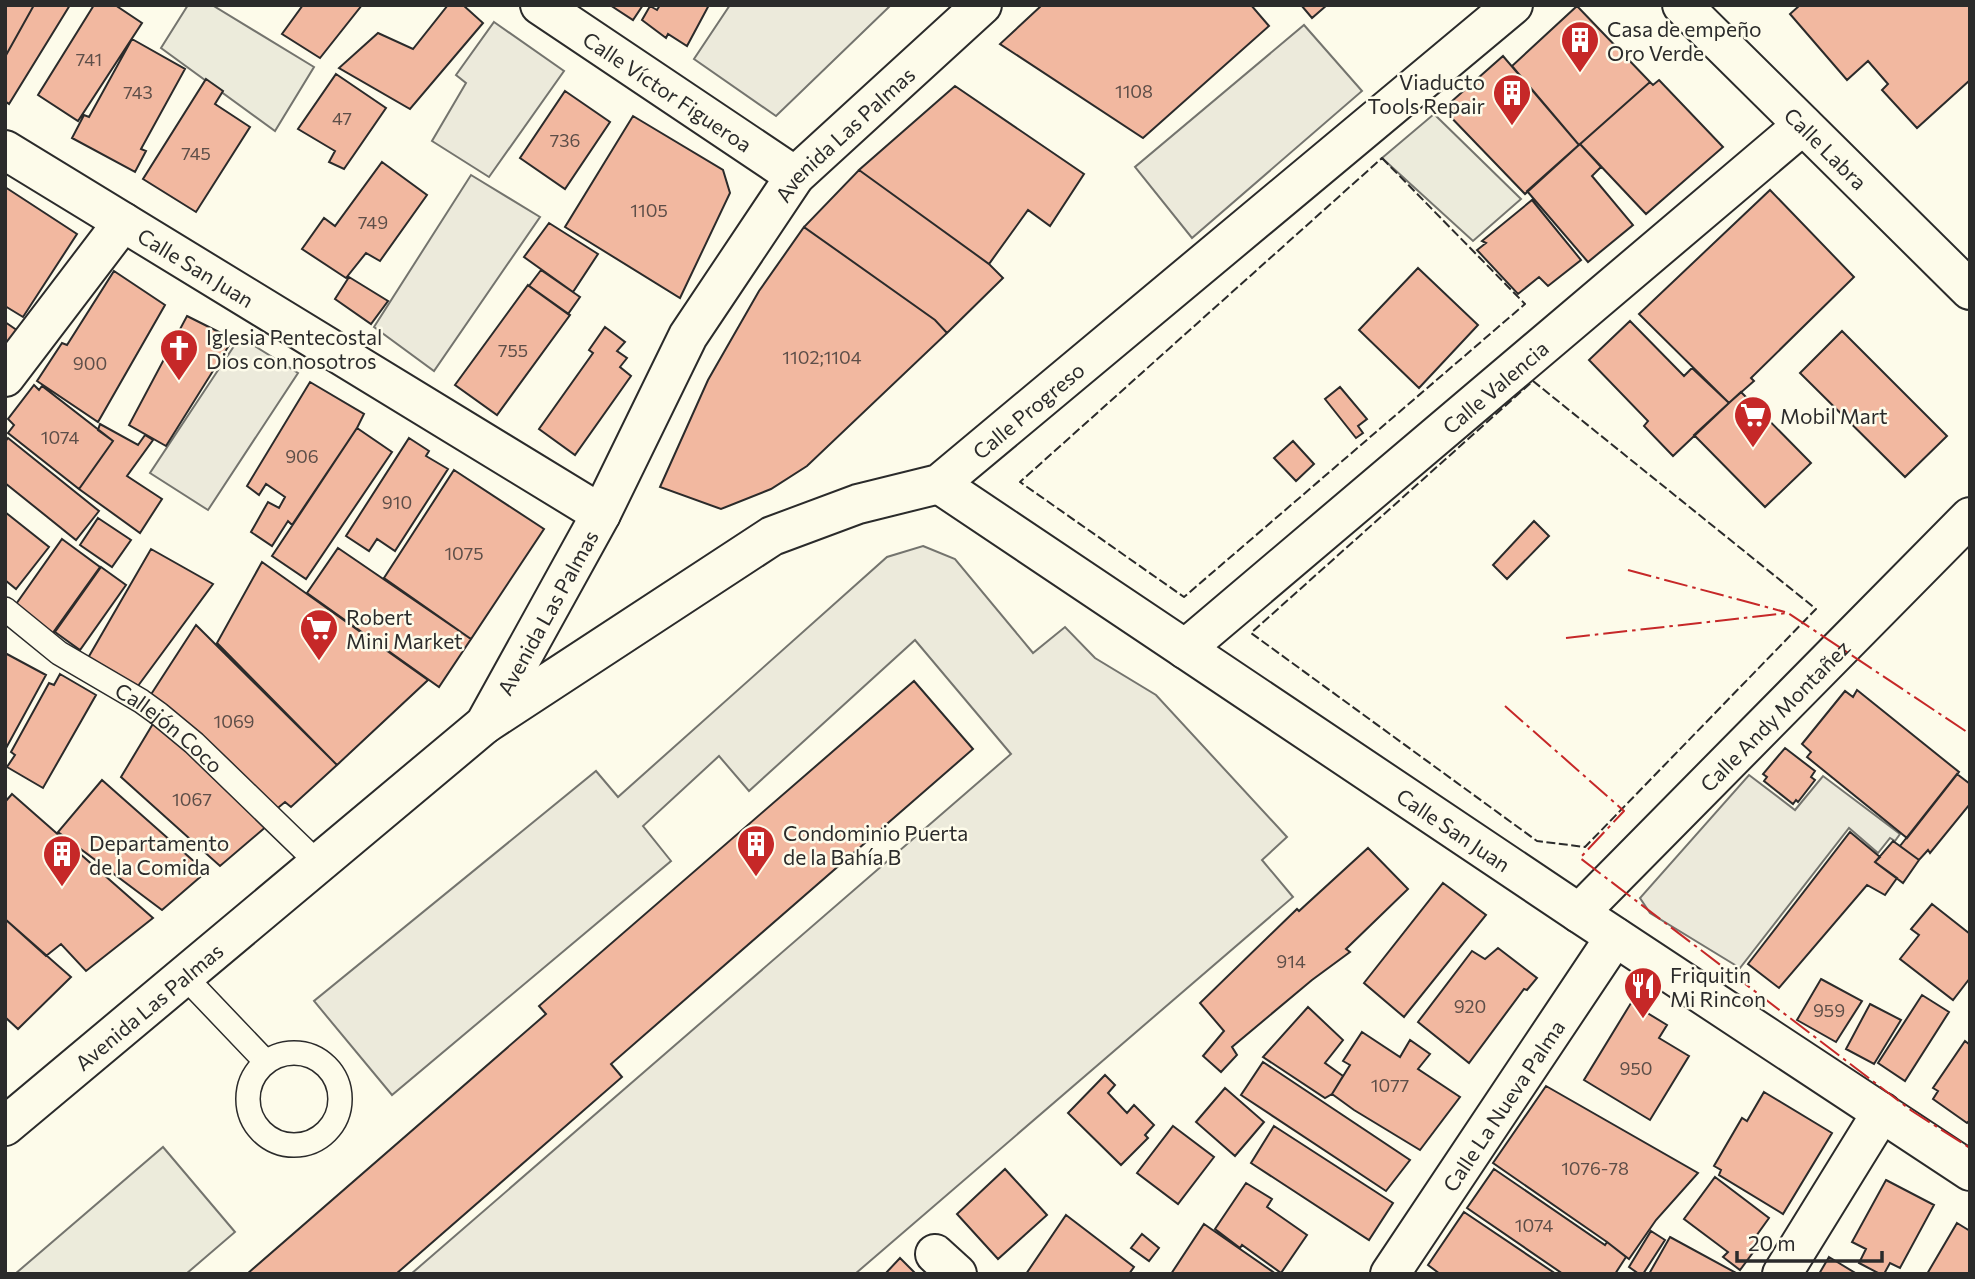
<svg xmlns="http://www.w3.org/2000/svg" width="1975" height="1279" viewBox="0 0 1975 1279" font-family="Commissioner,sans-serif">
<rect width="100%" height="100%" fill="#fdfbea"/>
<path fill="#ecebdb" stroke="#74746e" stroke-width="2" d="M188 5H212L314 67 275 131 161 48Z
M1434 114 1521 199 1473 241 1382 158Z
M163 1147 235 1232 186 1274H15Z"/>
<path fill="#eceadb" stroke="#74746e" stroke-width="2" d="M730 5H891L776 116 694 59Z
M494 22 564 71 489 177 432 141 466 83 456 75Z
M1304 25 1362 91 1192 238 1135 167Z
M471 175 540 217 434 371 374 327Z
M240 337 298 373 208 510 150 473Z
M923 546 955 559 1033 653 1065 627 1095 658 1156 695 1287 837 1262 860 1293 897 855 1274H411L1011 754 915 640 749 791 719 756 643 826 671 861 392 1095 314 1001 596 771 618 797 887 557Z
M1749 775 1795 810 1823 776 1900 834 1895 841 1890 838 1878 853 1849 828 1740 968 1650 913 1640 898Z"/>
<path fill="#f2b8a0" stroke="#2b2b2b" stroke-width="2" d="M5 5H34L5 57Z
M34 5H70L9 104 5 101V57Z
M94 5H115L142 23 78 121 38 95Z
M303 5H362L320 58 282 34Z
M448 5H463L483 23 410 109 339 68 378 33 413 49Z
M610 5H643L633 20Z
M660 5H709L687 46 668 34 666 38 642 20 650 6 657 10Z
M1042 5H1251L1269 26 1143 138 1000 44Z
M1301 5H1327L1312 18Z
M1800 5H1970V80L1917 128 1882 90 1888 84 1868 61 1847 80 1790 14Z
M1577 6 1650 82 1579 145 1512 66Z
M132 39 185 69 141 149 146 151 135 172 72 138 84 115 89 117Z
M1503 56 1579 145 1525 194 1443 109Z
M336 74 386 108 344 169 329 162 335 151 298 129Z
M206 79 223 91 215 104 250 127 196 212 143 179Z
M1659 80 1723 147 1646 214 1580 144 1650 82 1653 85Z
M955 86 1084 174 1050 226 1028 210 989 264 859 170Z
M565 91 610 122 565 189 520 158Z
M633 116 723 170 730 193 680 298 565 227Z
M1580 144 1601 167 1592 176 1633 225 1588 262 1527 191Z
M382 162 427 195 380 261 366 253 346 278 302 249 324 218 335 226Z
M859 170 989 264 1003 278 947 333 935 320 804 227Z
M5 187 77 234 23 317 5 306Z
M1770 190 1854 277 1751 378 1754 381 1729 403 1639 314Z
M1532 200 1581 260 1548 286 1539 277 1518 294 1477 250 1486 243 1482 241Z
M549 223 598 254 573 292 524 257Z
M804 227 935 320 947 333 807 466 771 489 721 509 660 487 708 380 759 291Z
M1418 268 1478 325 1419 388 1359 330Z
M541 270 580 297 568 314 529 286Z
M114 271 165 305 98 422 37 381 62 343 67 345Z
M349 277 388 301 371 324 335 299Z
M528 285 570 315 497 415 455 385Z
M187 316 233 339 166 446 129 425Z
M1630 321 1684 376 1692 368 1729 403 1673 456 1644 426 1648 421 1589 360Z
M5 322 21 333 5 354Z
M605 327 625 342 617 351 627 358 620 367 631 376 575 455 539 429 593 353 589 350Z
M1842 331 1947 436 1905 477 1800 373Z
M310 382 364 414 357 428 292 525 288 521 272 546 251 532 268 502 279 508 285 497 266 484 259 495 247 486Z
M34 385 39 390 42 386 113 441 79 489 8 433 14 425 8 419Z
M1340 387 1367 419 1358 426 1363 433 1356 438 1325 399Z
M1741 392 1811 463 1765 507 1694 435Z
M100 424 138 445 145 435 153 440 127 476 162 499 140 533 79 489 113 441 98 430Z
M357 428 392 452 306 579 272 556Z
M8 438 99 511 76 540 5 483V442Z
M409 438 429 451 426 456 448 469 395 551 377 539 369 551 346 536Z
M1293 441 1314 464 1296 481 1274 458Z
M454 470 544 529 471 639 384 578Z
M5 512 49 547 16 589 5 580Z
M98 518 131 540 112 567 80 545Z
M1534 521 1549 536 1507 579 1493 565Z
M62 539 100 567 52 634 14 607Z
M338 548 471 639 439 687 307 593Z
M151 549 213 584 135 690 88 658Z
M262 562 428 680 337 765 217 643Z
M101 567 126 585 80 650 55 632Z
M196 625 337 765 291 807 285 802 273 812 148 699Z
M5 653 46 675 5 750Z
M60 674 96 695 43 788 7 767 15 755 11 752 49 683 54 685Z
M914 681 973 749 611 1064 622 1077 396 1274H247L546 1014 539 1006Z
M1857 690 1959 772 1907 838 1807 757 1811 752 1802 744 1845 691 1853 697Z
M154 722 268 825 220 866 121 777Z
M1785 748 1815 771 1811 777 1815 780 1798 802 1796 800 1793 804 1764 781 1767 777 1763 774Z
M1957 774 1970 784V804L1930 853 1928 850 1919 860 1900 846Z
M102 780 206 872 162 910 58 832Z
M12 794 153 918 86 971 61 944 46 956 5 919V802Z
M1850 832 1880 857 1875 862 1897 878 1885 895 1867 885 1779 988 1748 964Z
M1893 841 1919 860 1903 883 1875 862Z
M1368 848 1408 889 1346 949 1350 952 1312 980 1232 1047 1237 1055 1221 1072 1203 1056 1224 1031 1200 1003 1297 909 1299 911Z
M1443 883 1486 915 1404 1017 1364 983Z
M1932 904 1970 934V978L1953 1000 1900 959 1919 935 1911 929Z
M5 919 71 977 18 1029 5 1017Z
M1498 948 1537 978 1527 990 1524 989 1469 1063 1418 1022 1472 951 1485 959Z
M1821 979 1862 1001 1836 1042 1797 1020Z
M1922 995 1949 1012 1905 1081 1878 1063Z
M1631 1003 1667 1025 1659 1038 1689 1056 1650 1120 1584 1080Z
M1870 1004 1901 1020 1874 1064 1846 1049Z
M1308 1007 1343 1040 1325 1063 1343 1076 1332 1094 1325 1098 1263 1057Z
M1362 1032 1400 1057 1410 1040 1430 1054 1418 1069 1460 1097 1420 1150 1354 1110 1332 1094 1350 1065 1343 1061Z
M1965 1041 1970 1045V1120L1967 1123 1933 1099 1938 1091 1933 1088Z
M1263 1062 1410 1160 1386 1191 1241 1095Z
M1105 1075 1115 1085 1108 1093 1127 1113 1134 1105 1154 1125 1145 1135 1148 1138 1121 1165 1068 1113Z
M1546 1086 1698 1173 1656 1220 1629 1259 1607 1242 1493 1163Z
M1225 1088 1264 1122 1235 1156 1196 1122Z
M1764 1092 1832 1133 1783 1214 1719 1175 1721 1170 1714 1166 1742 1118 1747 1121Z
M1173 1126 1214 1157 1178 1204 1137 1173Z
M1274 1126 1393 1203 1369 1240 1251 1163Z
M1005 1169 1047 1215 998 1259 957 1214Z
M1494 1169 1605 1245 1607 1242 1626 1257 1615 1274H1563L1467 1208Z
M1715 1177 1769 1218 1754 1239 1760 1243 1740 1270 1723 1257 1728 1252 1684 1219Z
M1886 1180 1934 1205 1900 1268 1890 1263 1884 1274H1880L1859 1263 1866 1249 1852 1242Z
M1246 1183 1272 1199 1267 1207 1307 1235 1281 1273 1242 1245 1240 1248 1215 1229Z
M1464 1212 1556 1274H1440L1428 1265Z
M1066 1215 1134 1267 1129 1274H1026Z
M1957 1223 1970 1231V1274H1927Z
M1204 1224 1276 1274H1171Z
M1651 1231 1665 1240 1643 1274H1639L1629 1267Z
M1142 1234 1159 1248 1149 1261 1131 1248Z
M1670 1237 1738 1274H1649Z
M1829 1257 1857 1274H1819Z
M900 1258 916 1274H885Z"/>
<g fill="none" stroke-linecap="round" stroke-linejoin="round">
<defs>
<g id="service">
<path id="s1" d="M5 609 59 653 141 701 159 714 194 743 319 864"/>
<path d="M185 977 266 1062"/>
<circle cx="294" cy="1099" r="46"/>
</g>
<g id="minor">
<path id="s2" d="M540 5 795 176"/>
<path id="s3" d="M5 150 601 514"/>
<path d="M5 377 123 222"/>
<path id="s4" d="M939 484 1579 913 1970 1171"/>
<path id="s5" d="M1185 649 1803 125"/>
<path id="s6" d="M485 724 772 536 858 504 939 484 1513 5"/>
<path id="s7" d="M1579 913 1970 517"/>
<path d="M935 1254 957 1274"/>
<path id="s8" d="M1390 1274 1615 937"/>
<path d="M1782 1274 1882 1112"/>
</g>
<g id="tertiary">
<path id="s9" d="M5 1126 485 724 601 514 688 336 795 176 982 5"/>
</g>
<g id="primary">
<path id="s10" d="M1682 5 1970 290"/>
</g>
</defs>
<use href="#service" stroke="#2b2b2b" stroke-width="26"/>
<use href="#minor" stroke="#2b2b2b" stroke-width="42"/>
<use href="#tertiary" stroke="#2b2b2b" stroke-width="42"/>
<use href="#primary" stroke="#2b2b2b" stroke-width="42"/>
<use href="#service" stroke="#fdfbea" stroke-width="23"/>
<use href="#minor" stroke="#fdfbea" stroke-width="38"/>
<use href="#tertiary" stroke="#fdfbea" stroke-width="38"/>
<use href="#primary" stroke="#fdfbea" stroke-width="38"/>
<path stroke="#2b2b2b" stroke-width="2" stroke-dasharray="9 3.5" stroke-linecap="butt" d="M1382 158 1525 304 1184 597 1020 482Z
M1533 381 1816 609 1585 847 1537 841 1251 633Z"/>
<path stroke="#c62828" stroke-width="2" stroke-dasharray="24 5 3.5 5" stroke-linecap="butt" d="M1628 570 1785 612
M1566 638 1788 613 1970 734
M1505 706 1624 811 1580 858 1912 1111 1970 1148"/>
</g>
<defs>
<symbol id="building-pin" viewBox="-11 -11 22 30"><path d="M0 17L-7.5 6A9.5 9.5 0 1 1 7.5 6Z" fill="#c62828" stroke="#fdfbea"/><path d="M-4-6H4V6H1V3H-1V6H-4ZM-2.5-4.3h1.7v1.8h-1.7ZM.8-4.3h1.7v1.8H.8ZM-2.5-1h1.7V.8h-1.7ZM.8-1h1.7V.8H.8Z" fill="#fff"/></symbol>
<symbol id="church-pin" viewBox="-11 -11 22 30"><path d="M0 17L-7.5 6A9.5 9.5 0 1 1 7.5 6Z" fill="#c62828" stroke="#fdfbea"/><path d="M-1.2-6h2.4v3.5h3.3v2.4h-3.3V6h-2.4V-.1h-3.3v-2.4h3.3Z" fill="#fff"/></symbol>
<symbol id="supermarket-pin" viewBox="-11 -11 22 30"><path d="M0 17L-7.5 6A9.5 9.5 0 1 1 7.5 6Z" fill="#c62828" stroke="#fdfbea"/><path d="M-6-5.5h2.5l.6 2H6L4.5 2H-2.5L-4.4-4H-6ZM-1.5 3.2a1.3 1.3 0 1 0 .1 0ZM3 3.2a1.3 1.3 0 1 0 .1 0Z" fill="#fff"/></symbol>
<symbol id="restaurant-pin" viewBox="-11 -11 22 30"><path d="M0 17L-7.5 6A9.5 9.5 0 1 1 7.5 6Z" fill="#c62828" stroke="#fdfbea"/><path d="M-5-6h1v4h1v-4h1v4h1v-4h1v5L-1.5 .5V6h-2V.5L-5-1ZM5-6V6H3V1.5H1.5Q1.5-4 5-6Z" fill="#fff"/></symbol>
</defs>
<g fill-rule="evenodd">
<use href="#building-pin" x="1558" y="18" width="44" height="60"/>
<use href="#building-pin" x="1490" y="71" width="44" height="60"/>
<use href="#church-pin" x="157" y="326" width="44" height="60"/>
<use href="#supermarket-pin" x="1731" y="393" width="44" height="60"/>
<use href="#supermarket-pin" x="297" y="606" width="44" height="60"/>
<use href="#building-pin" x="734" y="822" width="44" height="60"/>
<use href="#building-pin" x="40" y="832" width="44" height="60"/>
<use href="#restaurant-pin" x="1621" y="964" width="44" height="60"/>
</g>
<g text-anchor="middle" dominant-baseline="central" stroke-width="5" stroke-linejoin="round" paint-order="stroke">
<g font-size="18" fill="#5d4e48">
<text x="89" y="59">741</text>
<text x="1134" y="91">1108</text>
<text x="138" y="92">743</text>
<text x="342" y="118">47</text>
<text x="565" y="140">736</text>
<text x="196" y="153">745</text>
<text x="649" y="210">1105</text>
<text x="373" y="222">749</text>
<text x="513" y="350">755</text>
<text x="822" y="357">1102;1104</text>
<text x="90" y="363">900</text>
<text x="60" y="437">1074</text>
<text x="302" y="456">906</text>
<text x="397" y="502">910</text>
<text x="464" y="553">1075</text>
<text x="234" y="721">1069</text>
<text x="192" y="799">1067</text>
<text x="1291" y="961">914</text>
<text x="1470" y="1006">920</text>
<text x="1829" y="1010">959</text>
<text x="1636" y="1068">950</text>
<text x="1390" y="1085">1077</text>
<text x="1595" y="1168">1076-78</text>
<text x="1534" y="1225">1074</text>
</g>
<g font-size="21" fill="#2b2b2b" stroke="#fdfbea" text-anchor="start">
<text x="1607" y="28">Casa de empeño<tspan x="1607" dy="24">Oro Verde</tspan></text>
<text x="1485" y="81" text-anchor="end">Viaducto<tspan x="1485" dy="24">Tools Repair</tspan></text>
<text x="206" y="336">Iglesia Pentecostal<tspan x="206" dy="24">Dios con nosotros</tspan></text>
<text x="1780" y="415">Mobil Mart</text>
<text x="346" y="616">Robert<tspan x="346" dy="24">Mini Market</tspan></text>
<text x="783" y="832">Condominio Puerta<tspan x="783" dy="24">de la Bahía B</tspan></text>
<text x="89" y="842">Departamento<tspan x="89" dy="24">de la Comida</tspan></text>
<text x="1670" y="974">Friquitin<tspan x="1670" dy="24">Mi Rincon</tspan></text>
</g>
<g font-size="21" fill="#2b2b2b" stroke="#fdfbea">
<text stroke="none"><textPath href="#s2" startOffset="154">Calle Víctor Figueroa</textPath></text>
<text stroke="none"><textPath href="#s9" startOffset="1321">Avenida Las Palmas</textPath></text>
<text stroke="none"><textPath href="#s10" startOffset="203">Calle Labra</textPath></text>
<text stroke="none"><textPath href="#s3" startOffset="224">Calle San Juan</textPath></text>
<text stroke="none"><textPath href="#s5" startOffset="406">Calle Valencia</textPath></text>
<text stroke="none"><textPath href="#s6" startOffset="634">Calle Progreso</textPath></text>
<text stroke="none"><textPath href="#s9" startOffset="754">Avenida Las Palmas</textPath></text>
<text stroke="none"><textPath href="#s7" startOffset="278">Calle Andy Montañez</textPath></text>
<text stroke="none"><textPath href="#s1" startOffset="203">Callejón Coco</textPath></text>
<text stroke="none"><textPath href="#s4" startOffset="620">Calle San Juan</textPath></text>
<text stroke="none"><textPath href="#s9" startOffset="187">Avenida Las Palmas</textPath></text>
<text stroke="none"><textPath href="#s8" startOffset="203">Calle La Nueva Palma</textPath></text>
</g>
</g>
<rect width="1975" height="1279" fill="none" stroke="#2b2b2b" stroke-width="14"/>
<path d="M1737 1251v10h145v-10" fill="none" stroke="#2b2b2b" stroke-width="3.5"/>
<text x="1748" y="1251" font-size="21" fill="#2b2b2b" stroke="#fdfbea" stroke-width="5" paint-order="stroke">20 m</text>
</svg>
